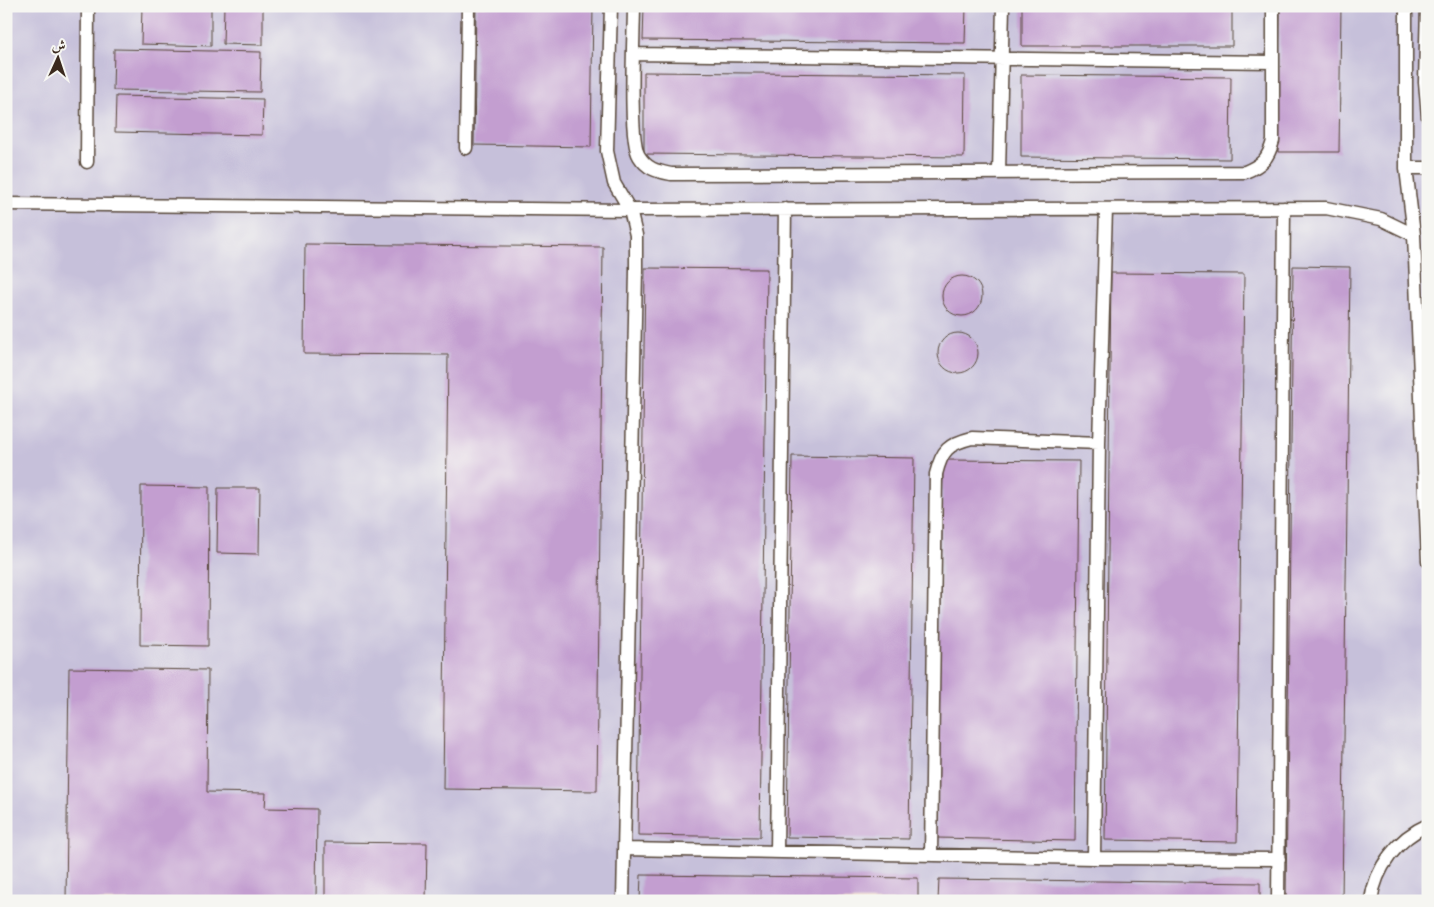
<svg xmlns="http://www.w3.org/2000/svg" width="1434" height="907" viewBox="0 0 1434 907" font-family="'Libre Caslon Text',Amiri,serif">
<rect width="100%" height="100%" fill="#f6f6f2"/>
<filter id="ink" filterUnits="userSpaceOnUse"><feTurbulence type="fractalNoise" baseFrequency=".02" numOctaves="2"/><feDisplacementMap in="SourceGraphic" scale="10" xChannelSelector="R" yChannelSelector="G"/><feConvolveMatrix kernelMatrix="1 2 1 2 8 2 1 2 1" color-interpolation-filters="sRGB"/></filter>
<filter id="wash" filterUnits="userSpaceOnUse"><feTurbulence type="fractalNoise" baseFrequency=".0096" numOctaves="4" result="noise"/><feDisplacementMap in="SourceGraphic" scale="20" xChannelSelector="R" yChannelSelector="G"/><feGaussianBlur stdDeviation="1.12" result="paint"/><feColorMatrix in="noise" values="0 0 0 0 0 0 0 0 0 0 0 0 0 0 0 0 0 1.4 0 .05"/><feComposite in="paint" operator="in"/></filter>
<g filter="url(#wash)">
<rect width="100%" height="100%" fill="#f5e6d3"/>
<path fill="#c6c0da" d="M6 6H1428V901H6Z"/>
<g id="blocks">
<path fill="#c39ed0" d="M142 6H211V46L141 44Z
M224 6H263V45L223 44Z
M388 6H418V8H388Z
M476 6H593L591 147 474 145Z
M644 6H966L965 43 643 40Z
M1022 6H1232V46H1022Z
M1280 6H1341L1339 152H1278Z
M114 49 261 52 260 92 113 90Z
M644 72 965 75 964 157 644 154Z
M1021 75 1231 77 1230 159 1021 157Z
M116 96 263 99 262 135 115 132Z
M305 244 603 247 597 791 443 789 448 355 304 354Z
M1293 266 1350 267 1342 901H1286Z
M645 268 767 269 760 837 638 835Z
M1111 273 1244 274 1237 842 1105 840Z
M942 296a20 20 0 1 1 40 0a20 20 0 1 1-40 0Z
M938 353a20 20 0 1 1 40 0a20 20 0 1 1-40 0Z
M792 456 914 458 909 839 787 837Z
M943 460 1079 461 1075 841 937 838Z
M141 486 209 487 208 646 140 645Z
M218 488H260L259 554 217 553Z
M69 668 208 670 207 792 266 793 265 808 317 809 316 901H66Z
M325 842 427 843 426 901H325Z
M641 875 918 878V901H640Z
M939 879 1260 883V901H938Z"/>
</g>
</g>
<g filter="url(#ink)">
<use href="#blocks" fill-opacity="0" stroke="#574639" stroke-width="1"/>
<g fill="none" stroke-linecap="round" stroke-linejoin="round">
<defs>
<path id="lane" d="M611 6 607 151 614 183 630 210 636 235V270L623 901
M634 6C634 33 628 139 639 156 647 169 656 171 671 174L1245 172C1262 165 1268 159 1273 141V6
M1406 6V168L1414 235 1428 561
M1427 6 1425 82 1428 117
M634 54 1273 62
M466 148 468 6
M87 162 88 6
M1406 168H1428
M999 172 1003 6
M6 204 630 210 1326 208 1381 219 1414 235
M624 849 1094 858 1279 859
M777 852 785 209
M931 855 936 474C942 450 948 444 972 438L1099 443
M1094 858 1099 443 1106 209
M1278 901 1284 208
M1371 901C1375 868 1398 838 1428 825"/>
</defs>
<use href="#lane" stroke="#574639" stroke-width="15"/>
<use href="#lane" stroke="#fff" stroke-width="12"/>
</g>
</g>
<rect width="1434" height="907" fill="none" stroke="#f6f6f2" stroke-width="25"/>
<g transform="translate(58 58) rotate(3)" stroke="#f6f6f2" stroke-width="4" paint-order="stroke">
<path d="M0-4L9 19L0 12L-9 19Z" fill="#3b2a1e"/>
<text y="-8" font-size="14" font-weight="bold" text-anchor="middle" fill="#3b2a1e">ش</text>
</g>
</svg>
